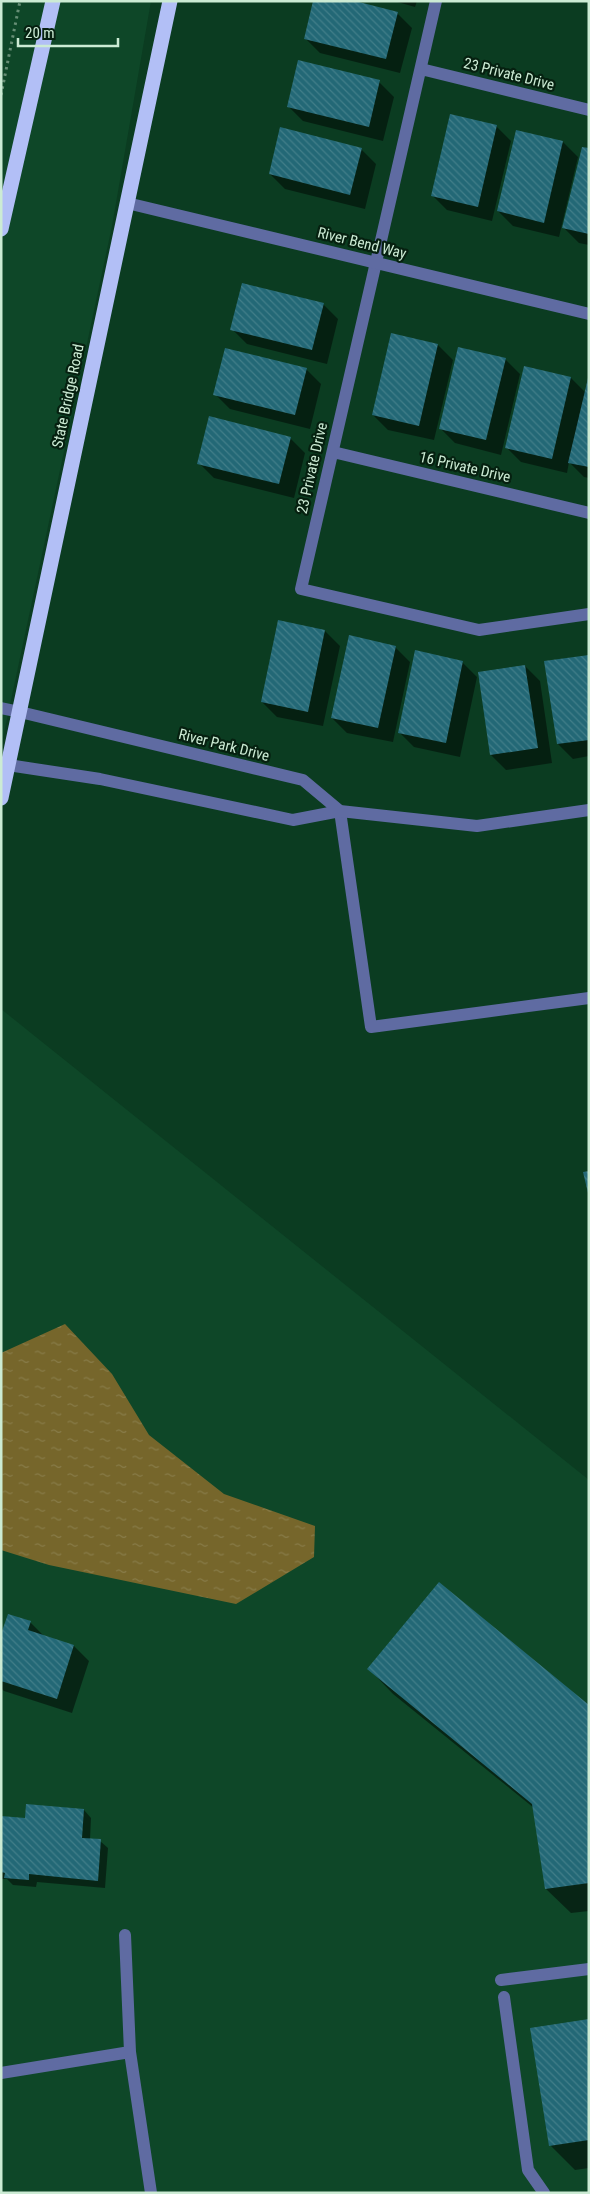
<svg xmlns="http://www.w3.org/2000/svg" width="590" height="2194" viewBox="0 0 590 2194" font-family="'Roboto Condensed',sans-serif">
<defs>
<pattern id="water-ripples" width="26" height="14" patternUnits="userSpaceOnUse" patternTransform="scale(1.25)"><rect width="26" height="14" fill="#76662b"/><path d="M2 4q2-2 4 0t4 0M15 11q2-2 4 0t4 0" fill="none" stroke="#887c49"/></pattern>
<pattern id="building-back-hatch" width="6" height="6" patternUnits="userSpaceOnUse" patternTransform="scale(1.25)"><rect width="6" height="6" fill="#236876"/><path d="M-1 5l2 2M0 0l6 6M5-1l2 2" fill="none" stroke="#427e89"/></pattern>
</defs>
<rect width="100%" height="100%" fill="#0b3c21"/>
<path fill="#0e4728" d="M1 1H151L112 226 1 747Z
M1 1009 589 1480V2193H1Z"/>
<path fill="url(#water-ripples)" d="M65 1324 112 1374 149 1435 224 1494 315 1526 314 1557 236 1604 49 1565 1 1550V1353Z"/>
<path fill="#0007" d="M394 1H417L415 7Z
M397 13 412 28 400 73 320 53 305 38Z
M379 82 394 97 383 141 303 121 288 106Z
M496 126 511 141 492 221 447 210 432 195Z
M563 142 578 157 559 237 513 226 498 211Z
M361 149 376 164 365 209 285 189 270 174Z
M589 150V245L579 243 564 228Z
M323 304 338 319 327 364 247 344 232 329Z
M438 345 453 360 434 440 388 430 373 415Z
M505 359 520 374 501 455 455 443 440 428Z
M525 367 571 378 586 393 589 382V478L584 477 569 462 567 473 521 462 506 447Z
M306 369 321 384 310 429 230 409 215 394Z
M290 438 305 453 294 498 214 478 199 463Z
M325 631 340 646 323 726 277 717 262 702Z
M395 647 410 662 393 742 347 733 332 718Z
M589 656V756L573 759 558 744Z
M462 662 477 677 460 757 414 747 399 732Z
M525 666 540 681 552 763 506 770 491 755Z
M30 1622 44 1636 74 1646 89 1661 72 1713 4 1691 1 1688V1638Z
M369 1669 589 1706V1911L571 1913 546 1889 534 1808 393 1694Z
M84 1810 91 1818 90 1840 100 1841 108 1848 105 1888 37 1882 36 1887 13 1885 7 1879H1V1817L26 1819Z
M589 2020V2168L575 2170 551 2146Z"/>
<path fill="url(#building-back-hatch)" d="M313 1H355L398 12 386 59 304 39Z
M298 60 380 80 369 127 287 107Z
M450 114 497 125 478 207 431 196Z
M280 127 362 148 350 195 269 174Z
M516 130 563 141 544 223 497 211Z
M582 147 589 148V234L562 228Z
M242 283 324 303 312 350 230 330Z
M391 333 438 344 419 426 372 415Z
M458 347 506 358 486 440 439 429Z
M225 348 307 368 295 415 213 395Z
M524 366 571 377 552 459 505 448Z
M588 378H589V467L568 463Z
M209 416 291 437 279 484 197 464Z
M278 620 325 630 308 712 261 702Z
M349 635 396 646 378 728 331 718Z
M415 650 463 661 446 743 398 733Z
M589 655V740L557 744 544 661Z
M525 665 538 748 490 755 478 672Z
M589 1171V1192L588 1193 583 1172Z
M439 1582 589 1705V1883L545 1889 532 1804 367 1669Z
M8 1614 31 1621 28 1630 74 1645 57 1699 1 1681V1634Z
M26 1804 84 1809 82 1838 101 1839 98 1881 29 1874V1880L4 1878 5 1873 1 1872V1816L25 1818Z
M589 2019V2140L549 2146 530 2028Z"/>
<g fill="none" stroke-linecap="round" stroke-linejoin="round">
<path stroke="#668e75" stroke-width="3" stroke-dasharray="2.5 4" stroke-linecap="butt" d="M1 95 20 1"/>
<path stroke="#5f6ba2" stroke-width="12" d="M436 1 301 589 479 630 589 614
M421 69 589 110
M333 452 589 513
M1 708 20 712
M340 811 371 1027 589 998
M125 1935 130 2052 151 2193
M501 1980 589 1969
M504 1997 528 2170 544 2193
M1 2073 130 2052"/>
<path stroke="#5f6ba2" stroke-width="12" d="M127 203 589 314
M20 712 303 780 340 811
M8 765 100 779 293 820 340 811 477 826 589 810"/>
<path stroke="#b2bff6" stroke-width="15" d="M1 229 53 1
M1 798 170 1"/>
</g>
<g text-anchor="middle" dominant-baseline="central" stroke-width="4.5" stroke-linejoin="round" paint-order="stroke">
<g font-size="15" fill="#ccebd4" stroke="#062010">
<text transform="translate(509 74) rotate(14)">23 Private Drive</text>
<text transform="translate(362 243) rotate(14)">River Bend Way</text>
<text transform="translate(68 396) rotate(-78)">State Bridge Road</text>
<text transform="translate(465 467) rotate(13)">16 Private Drive</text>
<text transform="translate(312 468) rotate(-77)">23 Private Drive</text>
<text transform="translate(224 745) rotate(14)">River Park Drive</text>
</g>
</g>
<rect width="590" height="2194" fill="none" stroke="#ccebd4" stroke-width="5"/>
<path d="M18 38v8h100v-8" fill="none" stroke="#ccebd4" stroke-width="2.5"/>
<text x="25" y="38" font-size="15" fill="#ccebd4" stroke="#062010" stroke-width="4" paint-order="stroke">20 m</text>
</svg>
